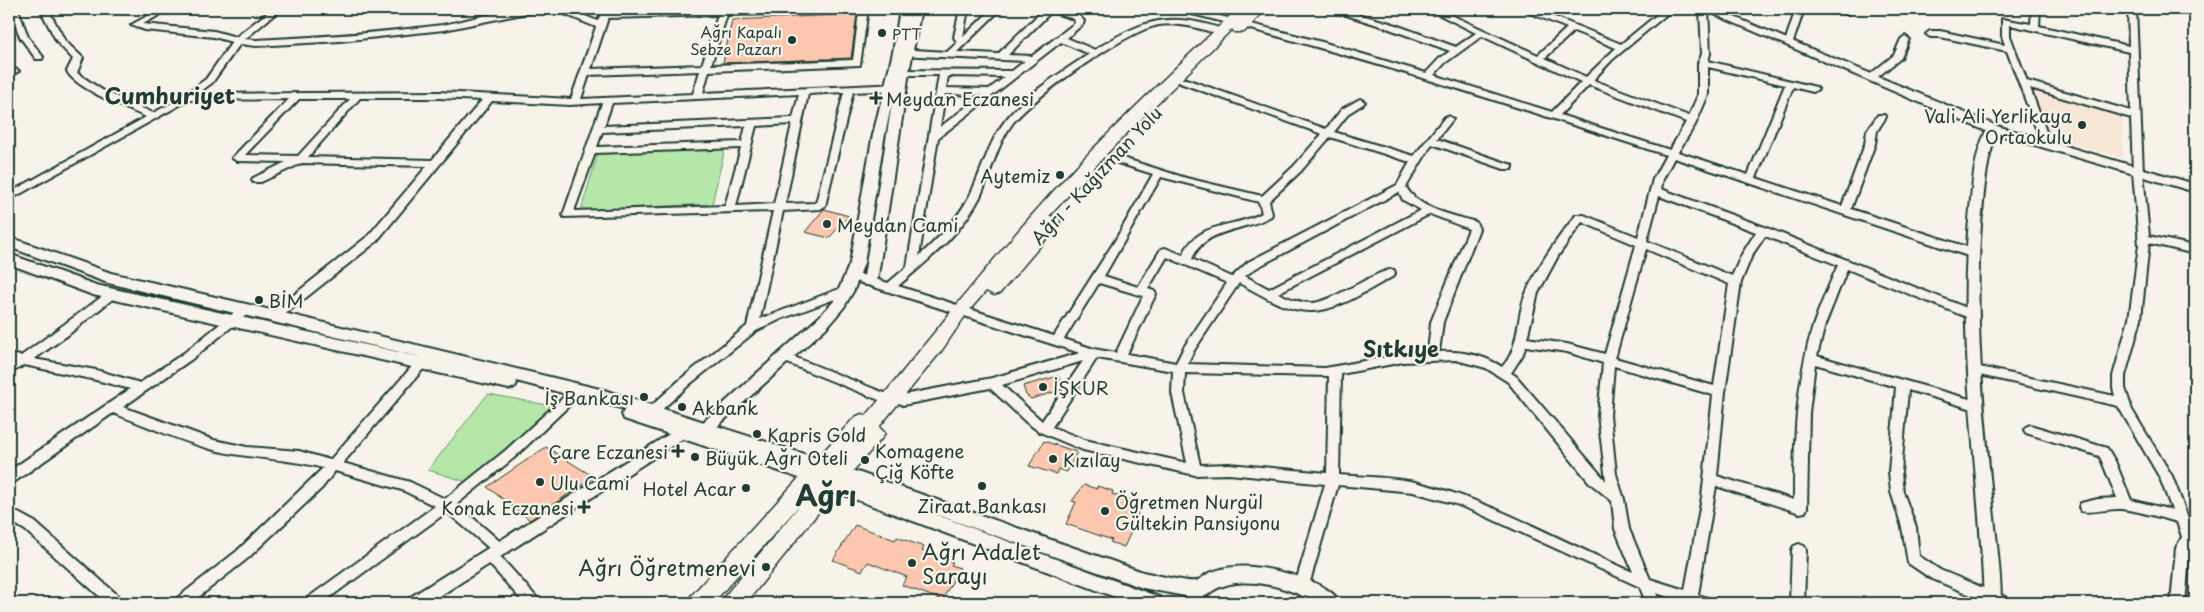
<svg xmlns="http://www.w3.org/2000/svg" width="2204" height="612" viewBox="0 0 2204 612" font-family="'Playpen Sans',sans-serif">
<rect width="100%" height="100%" fill="#f7f3e8"/>
<filter id="ink" filterUnits="userSpaceOnUse"><feTurbulence type="fractalNoise" baseFrequency=".02" numOctaves="2"/><feDisplacementMap in="SourceGraphic" scale="10" xChannelSelector="R" yChannelSelector="G"/><feConvolveMatrix kernelMatrix="1 2 1 2 8 2 1 2 1" color-interpolation-filters="sRGB"/></filter>
<g filter="url(#ink)">
<path fill="#f8e6d7" d="M2028 85 2122 114 2123 158 2045 136Z"/>
<path fill="#b5e7a8" stroke="#6a926e" d="M725 148 712 204 581 210 598 153Z
M488 394 553 406 527 439 467 482 428 470Z"/>
<path fill="#fcc7ae" stroke="#1f3d34" d="M857 14 851 58 723 63 732 20Z
M824 209 849 216 829 238 805 232Z
M1058 376 1063 387 1061 390 1031 399 1026 395 1023 386Z
M1044 441 1077 452 1067 472 1058 469 1056 474 1029 466Z
M546 447 594 477 530 520 487 487Z
M1084 485 1097 489V486L1113 491 1112 494 1139 503 1137 519 1124 547 1110 542 1112 540 1066 524 1076 502 1072 501Z
M855 525 895 540 897 537 924 547 922 551 953 562 951 565 960 568 942 600 902 585 907 577 868 562 862 571 833 560Z"/>
<g fill="none" stroke-linecap="round" stroke-linejoin="round">
<defs>
<path id="minor" d="M10 9H18L28 37 43 57 42 59H36L20 37Z
M40 9H48L65 41 83 58 77 73 102 90 153 113 174 102 206 79 232 42 214 37 145 30 131 25 160 9H170L143 24 214 31 236 37 272 9H281L245 39 256 40C318 37 381 33 442 25 473 20 505 7 536 9L532 12 444 30 340 41 256 46 240 44 212 83 197 94 439 92 571 99 596 27 557 11 556 9H567L598 21 603 9H611L610 12 720 9H868L860 65 709 71 703 93 899 84 904 87 899 90 853 92 825 206 820 209 783 211 760 319 847 286 851 287 853 290 851 293 781 319 756 331 690 384 657 414H649L647 411 649 408 682 378 747 326 773 211 564 217 563 215 602 103 570 105 492 101 376 242 279 319H271L269 316 271 313 368 236 427 166 302 163 261 182H253L252 180 253 178 286 162 237 161 232 158 289 99 189 100 9 200V193L146 117C129 109 74 88 67 71L73 59 57 42ZM859 12 853 60 711 65 727 15ZM718 15 702 65 591 69 608 18ZM700 71 693 94 581 99 589 75ZM844 92 816 203 785 204 808 94ZM799 94 793 118 604 126 612 103ZM360 98H439L482 100 432 160 308 157ZM299 99H350L298 156 245 155ZM792 124 774 204 736 206 756 126ZM746 126 742 142 597 147 602 132ZM741 148 725 206 574 211 595 153Z
M960 9H968L963 37 992 9H1001L957 52 998 54 1044 9C1058 9 1076 10 1084 21L1083 24 1067 38 1095 50C1131 27 1158 13 1201 23 1209 25 1220 27 1226 32L1222 35C1201 29 1180 22 1159 25 1127 30 1032 98 1012 124 996 146 991 174 980 197 961 234 928 260 898 286L1054 336 1116 239 1153 174 1105 159 1104 157 1105 155H1113L1186 178 1262 196 1294 166 1322 134 1180 83V79H1186L1326 129 1342 109 1360 99 1365 102 1363 104 1349 113 1334 132 1414 156 1445 117 1448 116 1453 119 1437 139 1512 165 1513 167 1512 169H1504L1432 144 1406 187C1418 209 1453 215 1476 222L1479 229 1443 322 1439 352C1461 351 1484 355 1502 367 1520 348 1516 319 1525 296 1537 266 1557 239 1576 215H1584L1638 237 1653 179 1666 155C1505 103 1344 51 1180 11L1179 9H1193L1322 42 1426 73 1439 59 1450 51 1384 27 1327 9H1340L1390 23 1456 47 1476 33 1428 9H1438L1538 55 1567 28 1525 11 1524 9H1535L1621 44 1664 9H1673L1612 60 1593 80 1689 116 1698 95V63L1702 54 1700 9H1708L1710 54 1708 61 1816 87 1818 89 1813 92 1793 87 1756 178 1842 206 1865 144 1867 131 1878 115H1884L1886 117 1877 131 1875 144 1851 209 1976 250 1977 253 1976 256H1968L1674 158 1663 179 1661 189 1767 228 1977 312 1979 315 1977 318H1969L1847 269 1825 325 1817 356 1980 402 1982 405 1980 408 1976 410 1908 390 1901 472 1903 492 1916 527 1919 556 1940 570 2010 599 2012 603H1990L1930 578 1908 563 1902 527 1891 492 1889 472 1896 387 1815 364 1809 413 1807 508 1805 512 1800 513 1716 486 1698 595 1710 599 1712 603H1687L1656 593 1660 603H1646L1640 587 1476 512 1453 503 1413 492 1338 485 1309 585 1307 589 1302 591 1297 589 1295 585 1325 484 1229 474 1195 475 1083 450 1040 432 1026 422 990 388 903 405 899 403 897 400 899 397 903 395 992 378 1080 353 849 279 848 276 853 272 888 283 907 267 939 75H896L893 74V70L1012 71 1025 61 898 55 894 52 898 49 947 52 957 43 954 37ZM1051 12 1074 19 1075 23 1032 56 1008 55ZM1574 31 1616 48 1586 77 1545 58ZM1482 36 1581 82 1552 112 1434 75 1445 63ZM1061 42 1089 54C1062 72 1025 95 1005 121 988 143 982 172 969 197 957 220 938 239 919 256L938 138ZM1708 67 1785 85 1748 175 1678 152 1695 125 1708 95ZM948 76 1005 77 989 89 946 88ZM1589 85 1686 122 1670 150 1560 115ZM945 94 982 95 940 127ZM1330 137 1410 162 1397 185 1248 262 1232 277 1192 259C1205 227 1244 232 1271 216L1272 214 1269 201 1301 171ZM1161 177 1259 202 1262 213C1233 229 1198 220 1183 255L1165 248 1161 249 1138 287 1104 276ZM1399 192 1403 200 1421 210 1269 289 1245 276 1256 268ZM1659 196 1756 232 1742 254 1732 276 1647 241ZM1430 214 1469 229 1431 322 1428 353 1403 354 1325 368 1187 364 1193 352 1239 283C1261 294 1286 312 1312 311 1338 311 1371 288 1394 276L1395 273 1394 270C1381 267 1334 302 1312 303 1300 303 1289 298 1278 293ZM1582 222 1636 245 1605 354 1567 344 1527 338 1538 293 1558 256ZM1765 236 1838 265C1829 285 1820 305 1813 326 1796 382 1794 441 1794 500L1717 476 1725 392 1741 282 1752 255ZM1646 249 1729 284 1714 386 1615 358ZM1167 257 1227 283 1184 347 1176 363 1127 354 1156 294 1154 291 1148 289ZM1099 283 1143 296 1116 353 1094 349 1064 339ZM1526 346 1567 352 1603 363 1598 415 1606 481 1516 376 1511 373 1522 356ZM1097 358 1173 371 1172 393 1187 463 1085 440 1052 427ZM1456 360 1486 368 1508 382 1590 483 1612 501 1615 529 1633 572C1561 542 1492 500 1415 482 1391 477 1364 477 1339 475L1341 374 1403 362ZM1083 361 1042 421 1002 385ZM1614 366 1713 395 1702 497 1685 590 1650 579 1629 529 1624 499 1616 474 1610 415ZM1185 373 1329 376 1327 473 1229 464 1200 465 1184 393Z
M1796 9H1804L1793 42 1789 45 1785 42Z
M1830 9H1848L1851 11 1847 14 1831 11Z
M2032 9H2040L2039 26 2129 46 2128 9H2136L2143 172 2149 236 2195 246V254L2149 243 2141 319 2125 376V388L2132 410 2172 476 2195 536 2190 549 2185 603H2171L2176 548 2182 537 2177 522C2158 517 2140 511 2121 509 2110 508 2089 514 2081 511L2079 507 2081 503 2098 499 2117 498 2101 459 2099 456 2026 433 2024 430 2026 427 2030 425 2107 448 2115 461 2131 500 2172 510 2160 478 2118 406 1975 374 1971 373 1969 370 1971 367 1975 366 2115 396 2113 388V376L2129 319 2139 245 2133 172 2131 118 2030 88 2051 145 2046 148 2043 147 2007 51 1940 37H1930L1926 34 1930 31H1940L2005 45 2002 36V19L2031 24ZM2010 25 2129 52 2131 111 2027 81 2010 36Z
M1905 36 1909 39 1901 58 1874 80H1868V76L1894 55 1901 39Z
M9 66 19 71 14 74 9 72Z
M111 290 115 291 117 294 115 297 68 335 34 359 96 370 140 383 184 353 242 306H250L252 309 250 312 192 359 123 407 214 440 247 447 299 451 330 460 422 355H430L432 358 430 361 343 463 410 482 445 499 506 450 567 394H575L577 397 575 400 515 457 457 504 504 545 506 549 504 553 498 554 538 599 540 603H524L485 559 483 555 485 551 490 549 447 512 322 603H304L306 599 435 506 402 490 335 471 322 488 247 559 191 603H174L176 599 237 551 323 468C287 458 250 459 214 450 182 442 145 425 113 413L14 482 9 483V471L130 389 96 380 24 365 9 374V364L11 363 9 362V354L21 356Z
M784 353 887 394 889 397 887 400H879L780 360 778 357 780 354Z
M9 508 35 522 122 599 124 603H107L25 530 9 520Z
M1799 544 1804 546 1806 550 1804 603H1790L1792 550 1794 546Z"/>
<path id="tertiary" d="M900 9H910L909 19 911 9H921L909 72 877 282 875 285H865L863 282 893 97 884 139 864 263 854 290 844 307 828 326 711 432 706 434 701 432 698 428 701 424 818 318 834 301 850 263 872 139 893 52Z
M1702 9H1715L1997 126 2195 184V192L1997 134 1995 138C1985 165 1984 195 1981 224 1974 315 1983 407 1992 497 1995 532 2001 568 2001 603H1984C1980 475 1957 348 1969 220 1972 190 1973 158 1986 131Z
M682 426 687 428 690 432 687 436 429 603H407L409 598Z"/>
<path id="secondary" d="M9 237 111 273 246 304 604 390 826 461 1143 572C1153 574 1188 583 1196 581 1200 580 1205 575 1209 573 1217 570 1227 567 1235 567 1260 564 1329 579 1340 603 1334 603 1324 605 1317 603 1309 602 1301 594 1293 592 1263 581 1221 574 1200 603H1181L1185 596 1143 588 918 508 1159 597 1161 603H1131L788 474 624 419 622 414 625 409 516 381 517 383 515 387 509 389 93 295 9 264V254L96 285 425 358 108 283 9 247Z"/>
<path id="primary" d="M1237 9H1250L1249 11 1252 9H1266L1244 32H1234L1232 29 1234 27 1114 146 1053 212 1049 216 1058 217 1060 221 1058 225 1000 293 994 295 986 291 967 313 942 350 879 427 885 433 882 438 837 489 746 603H722L725 596 804 500 713 603H688L691 596 855 417 862 414 866 416C925 346 980 273 1041 205 1102 136 1171 73 1237 9Z"/>
</defs>
<use href="#minor" stroke="#1f3d34" stroke-width="4"/>
<use href="#tertiary" stroke="#1f3d34" stroke-width="4"/>
<use href="#secondary" stroke="#1f3d34" stroke-width="4"/>
<use href="#primary" stroke="#1f3d34" stroke-width="3"/>
<use href="#minor" fill="#f7f3e8" fill-rule="evenodd"/>
<use href="#tertiary" fill="#f7f3e8" fill-rule="evenodd"/>
<use href="#secondary" fill="#f7f3e8" fill-rule="evenodd"/>
<use href="#primary" fill="#f7f3e8" fill-rule="evenodd"/>
</g>
</g>
<g fill="#1f3d34" stroke="#f7f3e8" stroke-width="2">
<circle cx="882" cy="33" r="5"/>
<circle cx="792" cy="40" r="5"/>
<path d="M873.5 90.5h5v5h5v5h-5v5h-5v-5h-5v-5h5z"/>
<circle cx="2082" cy="125" r="5"/>
<circle cx="1060" cy="175" r="5"/>
<circle cx="827" cy="224" r="5"/>
<circle cx="259" cy="300" r="5"/>
<circle cx="1043" cy="387" r="5"/>
<circle cx="644" cy="397" r="5"/>
<circle cx="682" cy="407" r="5"/>
<circle cx="757" cy="434" r="5"/>
<path d="M675.5 443.5h5v5h5v5h-5v5h-5v-5h-5v-5h5z"/>
<circle cx="695" cy="457" r="5"/>
<circle cx="1053" cy="459" r="5"/>
<circle cx="865" cy="460" r="5"/>
<circle cx="540" cy="482" r="5"/>
<circle cx="982" cy="486" r="5"/>
<circle cx="746" cy="488" r="5"/>
<path d="M581.5 499.5h5v5h5v5h-5v5h-5v-5h-5v-5h5z"/>
<circle cx="1105" cy="511" r="5"/>
<circle cx="912" cy="563" r="5"/>
<circle cx="766" cy="567" r="5"/>
</g>
<g text-anchor="middle" dominant-baseline="central" stroke-width="4.5" stroke-linejoin="round" paint-order="stroke">
<g font-size="15" fill="#1f3d34" stroke="#f7f3e8" text-anchor="end">
<text x="782" y="31">Ağrı Kapalı<tspan x="782" dy="17">Sebze Pazarı</tspan></text>
<text x="892" y="33" text-anchor="start">PTT</text>
</g>
<g font-size="18" fill="#1f3d34" stroke="#f7f3e8" text-anchor="start">
<text x="886" y="98">Meydan Eczanesi</text>
<text x="2072" y="115" text-anchor="end">Vali Ali Yerlikaya<tspan x="2072" dy="21">Ortaokulu</tspan></text>
<text x="1050" y="175" text-anchor="end">Aytemiz</text>
<text x="837" y="224">Meydan Cami</text>
<text x="269" y="300">BİM</text>
<text x="1053" y="387">İŞKUR</text>
<text x="634" y="397" text-anchor="end">İş Bankası</text>
<text x="692" y="407">Akbank</text>
<text x="767" y="434">Kapris Gold</text>
<text x="875" y="450">Komagene<tspan x="875" dy="21">Çiğ Köfte</tspan></text>
<text x="668" y="451" text-anchor="end">Çare Eczanesi</text>
<text x="705" y="457">Büyük Ağrı Oteli</text>
<text x="1063" y="459">Kızılay</text>
<text x="550" y="482">Ulu Cami</text>
<text x="736" y="488" text-anchor="end">Hotel Acar</text>
<text x="1115" y="501">Öğretmen Nurgül<tspan x="1115" dy="21">Gültekin Pansiyonu</tspan></text>
<text x="982" y="505" text-anchor="middle">Ziraat Bankası</text>
<text x="574" y="507" text-anchor="end">Konak Eczanesi</text>
</g>
<g font-size="18" fill="#1f3d34" stroke="#f7f3e8">
<text transform="translate(1096 175) rotate(-47)">Ağrı - Kağızman Yolu</text>
</g>
<g font-size="21" fill="#1f3d34" stroke="#f7f3e8" text-anchor="start">
<text x="922" y="551">Ağrı Adalet<tspan x="922" dy="24">Sarayı</tspan></text>
<text x="756" y="567" text-anchor="end">Ağrı Öğretmenevi</text>
</g>
<g font-size="22" font-weight="bold" fill="#1f3d34" stroke="#f7f3e8">
<text x="170" y="94">Cumhuriyet</text>
<text x="1401" y="347">Sıtkıye</text>
</g>
<g font-size="28" font-weight="bold" fill="#1f3d34" stroke="#f7f3e8">
<text x="826" y="494">Ağrı</text>
</g>
</g>
<rect width="2204" height="612" fill="none" stroke="#f7f3e8" stroke-width="30"/>
<rect x="15" y="15" width="2174" height="582" fill="none" stroke="#1f3d34" stroke-width="2" filter="url(#ink)"/>
</svg>
